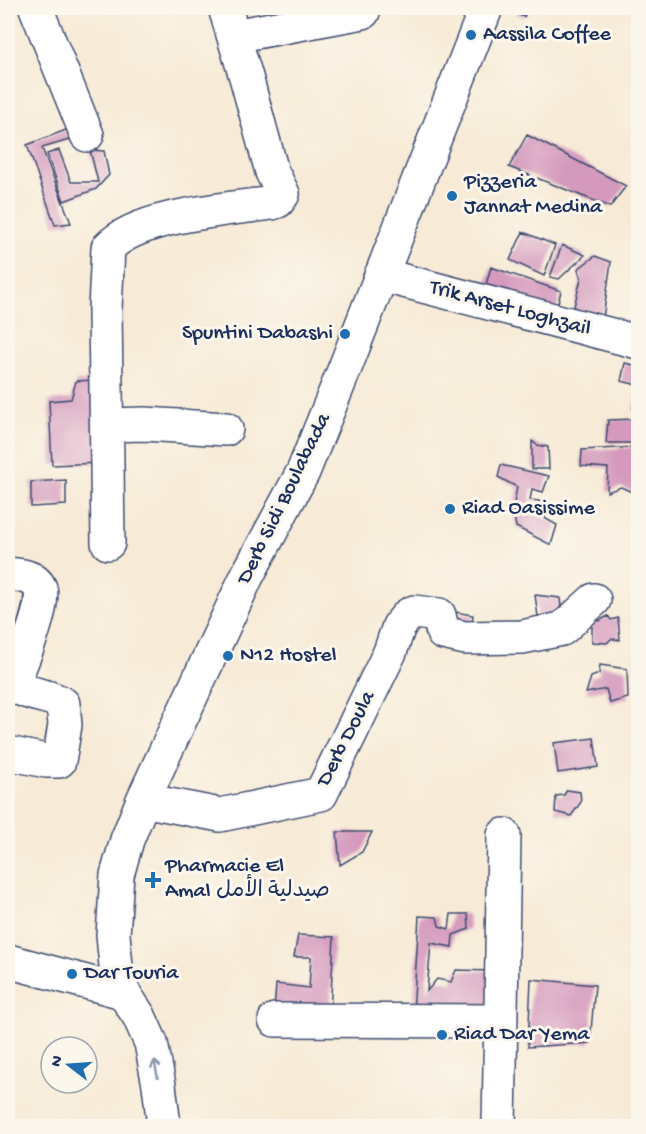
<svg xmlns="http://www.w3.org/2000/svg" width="646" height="1134" viewBox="0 0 646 1134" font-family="'Gochi Hand','Playpen Sans Arabic',sans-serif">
<rect width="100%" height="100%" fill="#fbf7ec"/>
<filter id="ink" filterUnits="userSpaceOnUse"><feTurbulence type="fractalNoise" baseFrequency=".0167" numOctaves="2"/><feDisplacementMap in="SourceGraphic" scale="12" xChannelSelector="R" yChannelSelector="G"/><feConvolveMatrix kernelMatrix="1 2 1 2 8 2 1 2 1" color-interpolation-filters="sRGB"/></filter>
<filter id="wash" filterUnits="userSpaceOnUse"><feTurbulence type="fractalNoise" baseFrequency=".008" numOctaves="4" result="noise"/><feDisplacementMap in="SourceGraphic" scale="24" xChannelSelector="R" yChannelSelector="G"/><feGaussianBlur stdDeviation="1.35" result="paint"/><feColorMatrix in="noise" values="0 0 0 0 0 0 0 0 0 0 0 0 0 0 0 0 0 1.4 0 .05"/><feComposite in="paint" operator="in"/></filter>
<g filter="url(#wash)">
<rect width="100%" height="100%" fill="#f7ead6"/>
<g id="blocks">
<path fill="#d499bd" d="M517 8H528L524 17 515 13Z
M71 128 76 138 42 148 71 223 55 225 27 145Z
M527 135 626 186 610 207 509 167Z
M59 150 71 182H98L90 150 104 151 109 175 96 189 64 201 47 154Z
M523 232 555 245 544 276 510 260Z
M562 245 585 255 559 279 550 277Z
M595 256 611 262 602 325 571 318 581 279 578 269Z
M491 267 561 291 555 315 483 295Z
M625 363 638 366V385L621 381Z
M94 380 99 463 52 465 49 401 71 399 76 381Z
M638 390V410L633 409Z
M638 419V443H606L608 420Z
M532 441 537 445 548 447 549 469H532Z
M637 447 634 493 621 487 607 492 608 468 581 466 582 450Z
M501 465 549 476 543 492 532 489 530 500 539 501 546 519 557 525 551 545 516 527 513 509 517 487 498 477Z
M66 480V505L31 507V482Z
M535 595 560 598 562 619 540 630Z
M455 612 473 615 471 628 451 623Z
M592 615 599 621 608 616 611 620 618 618 620 640 611 639 607 643 592 642Z
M600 665 627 669 628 698 610 703 606 689 586 693 591 677 599 674Z
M594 738 598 767 558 773 554 743Z
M567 790 580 792 581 802 571 816 555 812 556 796 564 795Z
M337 832H372L362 852 340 865Z
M451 914H468L469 929 453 935 452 947 431 943 427 991 437 979 451 982 456 970 492 971V1011L413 1014 419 916 437 917 439 926 449 929Z
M298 935 334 937 330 1014 274 1013 276 984 309 988 311 957H294Z
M531 979 595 985 590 1043 528 1047Z"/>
</g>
</g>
<g filter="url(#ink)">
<use href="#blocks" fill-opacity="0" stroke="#3c4b70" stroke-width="1.5"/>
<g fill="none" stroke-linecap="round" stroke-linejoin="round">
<defs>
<path id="minor" d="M36 8 87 135
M234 36 363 12
M381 275 638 342
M107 425 145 424 226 429
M108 543 105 309 108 248C137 215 230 209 272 203L278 201 283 194 272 172 246 77 225 8
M8 574C19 575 35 576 40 588 46 605 22 661 15 678L14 684C26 696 49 694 63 704L65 725 59 761H46L8 753
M143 800 220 815 321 794 390 652 399 626 408 615 414 612 439 615 443 633 465 638 522 637 562 629 594 600
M8 961 123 992
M275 1020 501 1021
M164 1126 159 1085 151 1043 139 1016 123 992 116 966 113 935 117 875 127 840 143 800 247 576 303 472 339 383 486 8
M499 1126 504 835"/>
</defs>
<use href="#minor" stroke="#3c4b70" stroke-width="36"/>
<use href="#minor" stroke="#fff" stroke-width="33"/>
</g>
<defs><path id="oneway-shaft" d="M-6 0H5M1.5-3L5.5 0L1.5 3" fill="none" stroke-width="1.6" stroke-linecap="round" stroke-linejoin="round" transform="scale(1.5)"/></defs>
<use stroke="#8d97ae" href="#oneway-shaft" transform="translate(156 1069) rotate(-101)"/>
</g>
<g fill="#1f6fb2" stroke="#fbf7ec" stroke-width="2">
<circle cx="471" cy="35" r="6"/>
<circle cx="452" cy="196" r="6"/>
<circle cx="345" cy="334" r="6"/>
<circle cx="450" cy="509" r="6"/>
<circle cx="228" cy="656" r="6"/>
<path d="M150 871h6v6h6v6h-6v6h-6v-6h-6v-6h6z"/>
<circle cx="72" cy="974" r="6"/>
<circle cx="442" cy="1035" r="6"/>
</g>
<g text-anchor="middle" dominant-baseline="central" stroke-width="6" stroke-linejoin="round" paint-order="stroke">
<g font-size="22" fill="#1b2f5e" stroke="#fbf7ec" text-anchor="start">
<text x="483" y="35">Aassila Coffee</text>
<text x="464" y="183">Pizzeria<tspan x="464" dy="25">Jannat Medina</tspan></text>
<text x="333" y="334" text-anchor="end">Spuntini Dabashi</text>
<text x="462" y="509">Riad Oasissime</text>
<text x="240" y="656">N12 Hostel</text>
<text x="165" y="867">Pharmacie El<tspan x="165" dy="25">Amal صيدلية الأمل</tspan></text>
<text x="84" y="974">Dar Touria</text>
<text x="454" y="1035">Riad Dar Yema</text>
</g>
<g font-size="22" fill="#1b2f5e" stroke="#fbf7ec">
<text transform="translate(510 309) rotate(15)">Trik Arset Loghzail</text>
<text transform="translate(285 499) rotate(-64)">Derb Sidi Boulabada</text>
<text transform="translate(347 739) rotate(-63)">Derb Doula</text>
</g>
</g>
<rect width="646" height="1134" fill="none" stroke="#fbf7ec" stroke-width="30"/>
<g transform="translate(69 1065) rotate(287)"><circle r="28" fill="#fbf7ec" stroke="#a1a7b3" stroke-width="1.5"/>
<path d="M0-4.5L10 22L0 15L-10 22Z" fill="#1f6fb2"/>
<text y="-9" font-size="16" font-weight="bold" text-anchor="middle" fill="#1b2f5e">N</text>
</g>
</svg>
